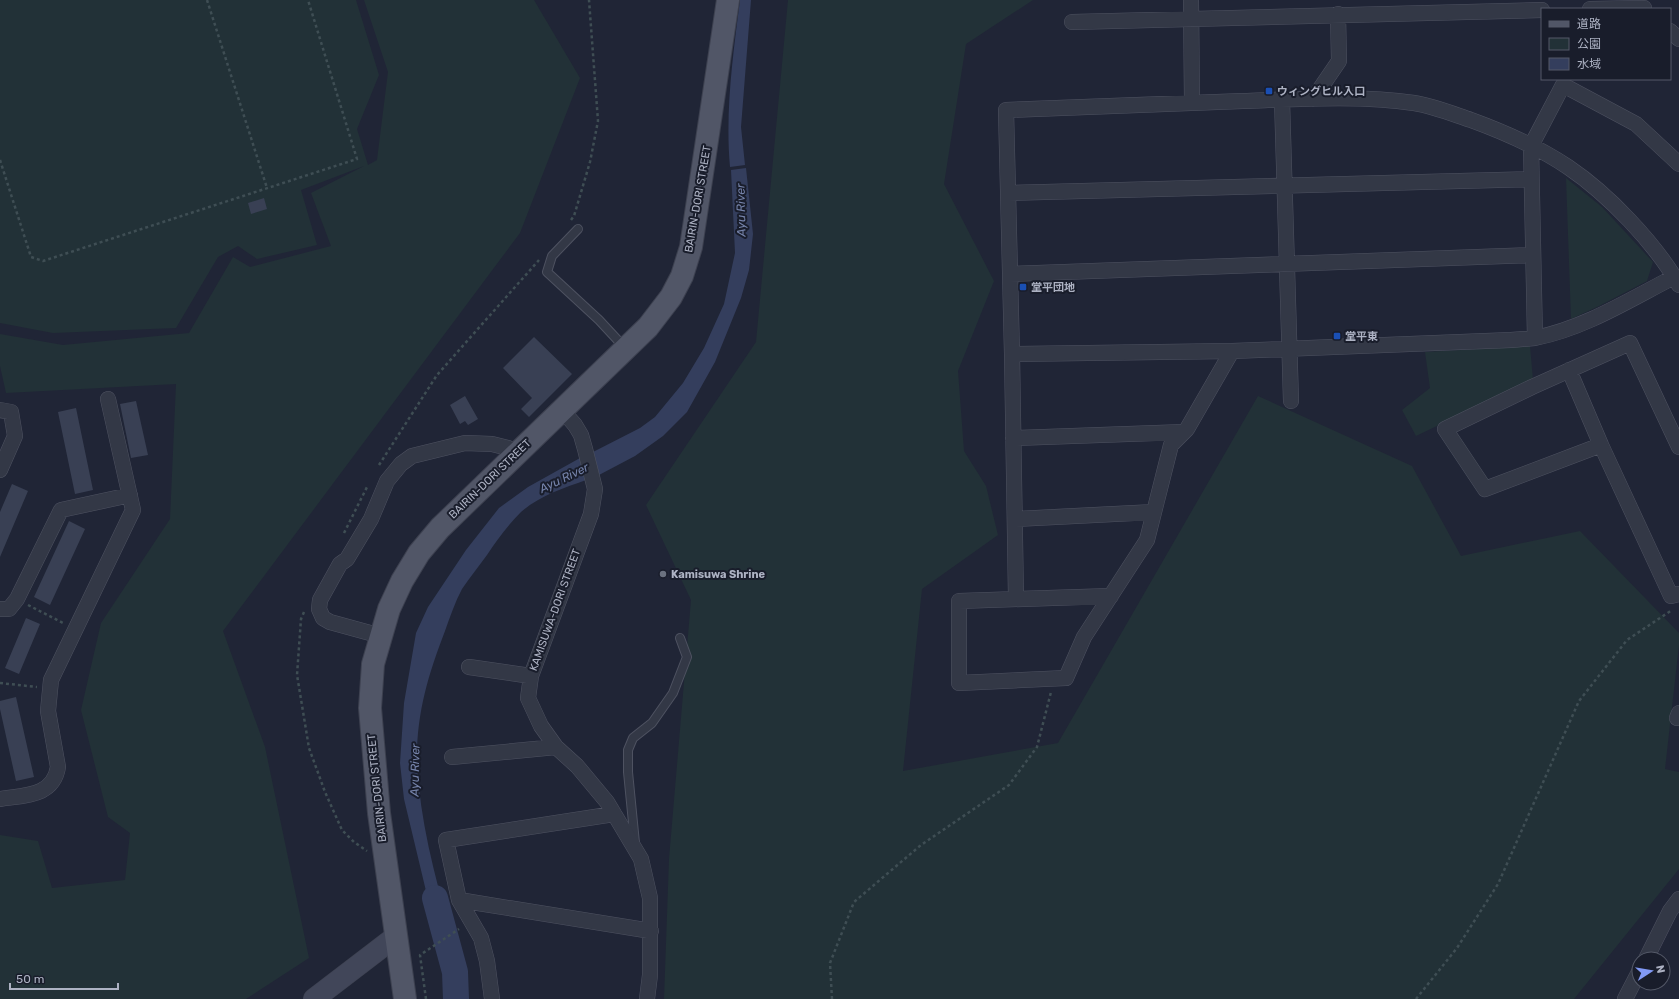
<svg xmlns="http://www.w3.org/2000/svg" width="1679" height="999" viewBox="0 0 1679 999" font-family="Rubik,'Noto Sans JP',sans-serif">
<rect width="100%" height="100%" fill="#202536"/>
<path fill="#223137" d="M0 0H356L379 75 357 129 368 165 377 160 388 72 364 0H534L580 78 520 233 223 631 265 747 309 958 246 999H0V835L38 841 52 888 125 880 130 833 108 817 81 710 101 623 170 519 176 384 6 393 0 366V334L63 345 189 333 233 257 250 267 331 246 311 193 364 166 301 190 317 245 257 259 238 246 218 257 176 328 53 333 0 323Z
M788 0H1033L966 44 944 184 994 281 958 371 964 451 986 486 998 535 922 589 903 771 1058 743 1258 396 1412 466 1461 556 1580 531 1679 633V645L1665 769 1679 772V869L1574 999H664L669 859 691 600 646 505 756 342Z
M1566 178 1602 207 1653 262 1647 281 1599 306 1571 319Z
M1530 346 1533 380 1416 436 1402 410 1430 388 1425 352Z"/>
<path fill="#343e5d" d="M740 0H751L741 127 745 165 730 167C725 112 733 55 740 0Z
M746 168 753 234 749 270 741 298 715 362 687 412 663 436 635 456 599 475 593 452 640 428 655 417 683 383 704 348 724 304 735 253 731 170Z
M580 458 586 480C564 488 539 496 521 512 508 525 497 540 487 555 479 566 470 577 462 589 455 602 450 617 445 631 428 675 416 715 417 763 420 820 434 874 450 929L437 937 404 799 400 763 404 703 416 633 428 607 466 550 499 508 528 487Z
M453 936 462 967V999H450L447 975 440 945Z"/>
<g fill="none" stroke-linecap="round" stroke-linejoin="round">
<path stroke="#343e5d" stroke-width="26" d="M435 898 455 972 456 999"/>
</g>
<path fill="#394054" d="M264 198 267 209 251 214 248 203Z
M534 337 572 374 529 417 521 409 532 398 503 368Z
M465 396 478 419 468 425 465 421 460 424 450 405Z
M136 401 148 455 131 458 120 404Z
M76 408 93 490 75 494 58 412Z
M12 484 28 491 0 557V512Z
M69 521 85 529 50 605 34 597Z
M26 618 40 624 19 674 5 668Z
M16 697 34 777 16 781 0 709V701Z"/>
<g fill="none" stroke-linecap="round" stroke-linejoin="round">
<defs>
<path id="lane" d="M578 229 552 256 547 272 599 320 625 348
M635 843 628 772V750L633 738 652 723 673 693 687 657 680 638"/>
<path id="street" d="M1191 0 1192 103
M1590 9 1644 8
M1072 22 1542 10
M1670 31 1679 39
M1313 99 1339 61 1338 14
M1282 100 1291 401
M1679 164 1636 124 1563 85 1531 146 1535 338 1511 340 1232 351 1012 354 1006 110C1085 107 1164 104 1243 101 1298 99 1360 95 1414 103 1433 106 1453 114 1471 120 1504 132 1538 147 1568 167 1608 194 1655 243 1679 285
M1008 193 1531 179
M1010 274 1532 255
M1535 338C1585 328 1629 300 1674 277
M1012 354 1016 598
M1569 370 1601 445
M0 410 11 412 15 436 0 470
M562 410 575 425 581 435 585 449 595 489 591 514 531 676 528 698 541 726 556 747 577 766 607 802 641 859 650 898V975L647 999
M1013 438 1184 432
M1679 447 1630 343 1532 387 1445 429 1485 489 1601 445 1671 596 1679 594
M1015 519 1154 512
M1111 596 959 601V683L1066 678 1084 637 1147 540 1171 445 1187 429 1232 351
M0 609H9L17 599 61 510 130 495
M381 636 330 622 323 618 319 609 320 600 340 564 347 559 371 519 387 481 401 464 412 456 465 443 492 444 508 448 516 454
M469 667 531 676
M1677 718 1679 713
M452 757 556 747
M0 799C24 795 53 797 58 767L48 711 51 680 133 510 108 399
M614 814 446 840 459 900 651 931
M459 900 481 938 487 961 492 999
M1646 959 1670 911 1679 899
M1625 999 1639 972"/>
<path id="secondary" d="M314 999 395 937"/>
<path id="primary" d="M405 999 379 813 370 708 373 664 389 609 402 581 419 553 440 528 648 327 671 297 682 276 691 247 728 0"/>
</defs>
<use href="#lane" stroke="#4e5261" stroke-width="10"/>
<use href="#street" stroke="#4e5261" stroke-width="16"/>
<use href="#secondary" stroke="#3d4150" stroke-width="22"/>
<use href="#primary" stroke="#3d4150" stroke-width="24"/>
<path stroke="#3f4e54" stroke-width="2.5" stroke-dasharray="3 3" stroke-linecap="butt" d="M207 0 267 188
M0 160 31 257 43 261 357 159 308 0
M571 220 574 216 590 162 598 121 589 0
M379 465 437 375 539 260
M344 533 367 487
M28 605 63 623
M304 612 301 619 297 675 309 748 325 792 342 830 354 842 367 851
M0 683 37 687
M426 999 420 955 459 929
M832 999 830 963 854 902 921 845 1009 785 1037 747 1051 692
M1416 999 1457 948 1498 884 1579 701 1627 640 1672 610"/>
<use href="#lane" stroke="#333846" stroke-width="8"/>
<use href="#street" stroke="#333846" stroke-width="15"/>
<use href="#secondary" stroke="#414659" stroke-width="21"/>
<use href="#primary" stroke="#515667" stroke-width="22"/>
</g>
<g fill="#1a4fb4" stroke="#191d2b" stroke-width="1.5">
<rect x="1265" y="87" width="8" height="8" rx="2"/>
<rect x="1019" y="283" width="8" height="8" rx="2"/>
<rect x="1333" y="332" width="8" height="8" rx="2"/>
</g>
<circle fill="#6b7280" stroke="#191d2b" stroke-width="1.5" cx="663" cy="574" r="4"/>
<g text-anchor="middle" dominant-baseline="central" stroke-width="4" stroke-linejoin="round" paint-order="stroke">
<g font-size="11" font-weight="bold" fill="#adb2c3" stroke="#191d2b" text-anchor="start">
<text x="1277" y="91">ウィングヒル入口</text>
<text x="1031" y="287">堂平団地</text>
<text x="1345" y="336">堂平東</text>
<text x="671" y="574">Kamisuwa Shrine</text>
</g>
<g font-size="11" fill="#adb2c3" stroke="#191d2b">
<text transform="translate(698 199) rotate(-80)">BAIRIN-DORI STREET</text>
<text transform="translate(490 479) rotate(-44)">BAIRIN-DORI STREET</text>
<text transform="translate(555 610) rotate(-70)">KAMISUWA-DORI STREET</text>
<text transform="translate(377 788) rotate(-96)">BAIRIN-DORI STREET</text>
</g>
<g font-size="12" font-style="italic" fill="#7684ab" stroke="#191d2b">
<text transform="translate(741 210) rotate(-91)">Ayu River</text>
<text transform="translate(564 478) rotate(-26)">Ayu River</text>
<text transform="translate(415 770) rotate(-89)">Ayu River</text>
</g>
</g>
<rect x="1541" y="8" width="130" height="72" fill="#191d2b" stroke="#545968"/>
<rect x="1549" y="21" width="20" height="6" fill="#515667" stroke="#545968"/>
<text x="1577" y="28" font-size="12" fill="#adb2c3">道路</text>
<rect x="1549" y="38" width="20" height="12" fill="#223137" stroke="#545968"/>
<text x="1577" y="48" font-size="12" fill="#adb2c3">公園</text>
<rect x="1549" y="58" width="20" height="12" fill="#343e5d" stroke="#545968"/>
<text x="1577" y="68" font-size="12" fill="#adb2c3">水域</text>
<g transform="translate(1651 971) rotate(78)"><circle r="19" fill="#191d2b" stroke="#545968"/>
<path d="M0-3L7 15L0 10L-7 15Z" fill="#8199f5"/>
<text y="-6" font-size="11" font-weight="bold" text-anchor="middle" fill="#adb2c3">N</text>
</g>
<path d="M10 983v6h108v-6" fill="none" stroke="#adb2c3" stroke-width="2"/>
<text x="16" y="983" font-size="12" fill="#adb2c3" stroke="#191d2b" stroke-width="3" paint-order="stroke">50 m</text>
</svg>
